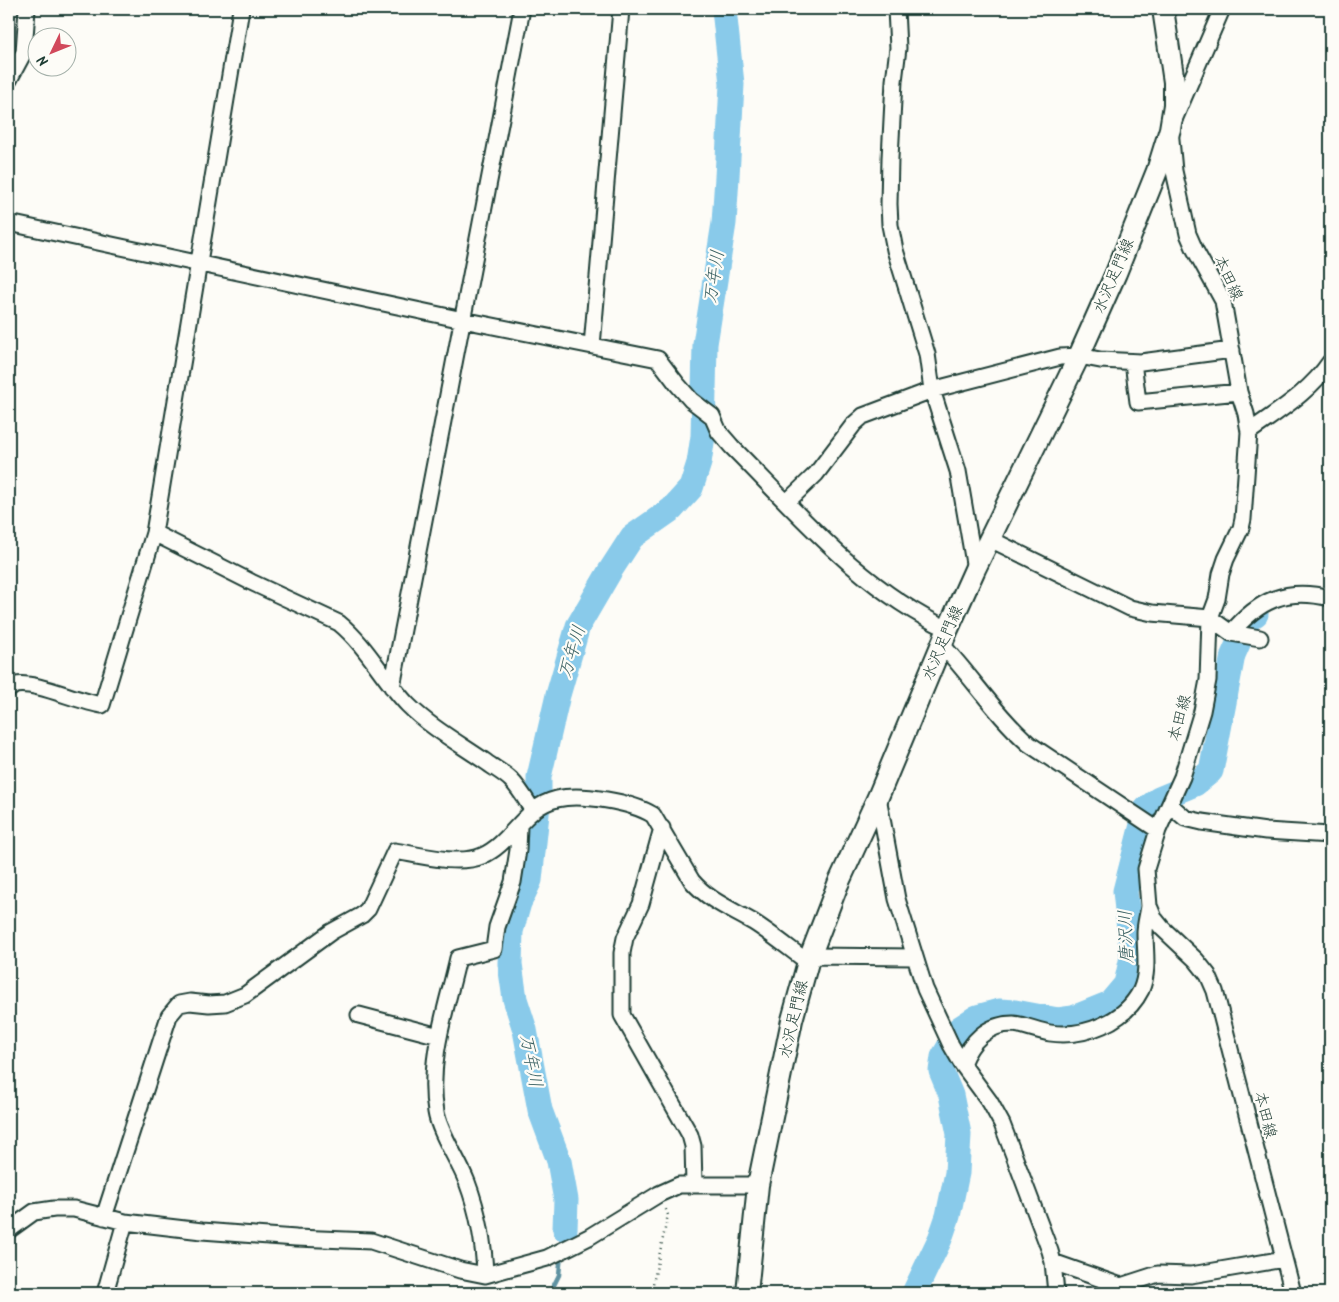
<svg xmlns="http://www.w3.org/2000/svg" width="1339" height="1302" viewBox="0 0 1339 1302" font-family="Kalam,'Klee One',sans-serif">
<rect width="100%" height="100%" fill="#fdfcf7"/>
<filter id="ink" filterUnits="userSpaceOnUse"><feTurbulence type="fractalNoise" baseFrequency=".02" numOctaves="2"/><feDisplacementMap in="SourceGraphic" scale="10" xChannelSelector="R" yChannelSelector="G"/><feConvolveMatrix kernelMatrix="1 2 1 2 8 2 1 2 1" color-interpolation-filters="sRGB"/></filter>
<g filter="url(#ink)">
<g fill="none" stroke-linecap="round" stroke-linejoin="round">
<path stroke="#5f92a1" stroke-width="4.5" d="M563 1247 565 1229
M550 1293 559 1275 561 1254"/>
<path stroke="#89caea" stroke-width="25" d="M565 1229 566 1200 559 1161 540 1110 525 1030 515 999 510 964 511 931 519 903 530 880 539 795V777L558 695 578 626 610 571 632 537 672 509 691 488 699 463 703 436 705 344 724 223 727 177 732 84 724 9
M914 1293 940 1239 948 1216 957 1173 959 1134 951 1095 941 1071 943 1057 960 1028 977 1017 999 1011 1015 1012 1058 1020 1073 1018 1110 1003 1126 984 1132 957 1125 891 1146 809 1159 799 1195 784 1211 771 1233 655 1249 619 1256 614"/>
<defs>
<path id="street" d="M896 9 898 48 894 81 890 158 889 204 890 225 895 250 927 354 932 390 958 471 975 569
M1222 9 1170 129 1174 171 1188 234 1195 250 1223 301 1239 392 1246 414 1249 432 1243 519 1241 528 1226 559 1221 574 1217 599 1210 618 1208 680 1202 711 1182 777 1158 830 1146 869 1149 906 1154 918 1162 928 1196 960 1208 975 1215 991 1293 1293
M9 80 24 52 27 9
M9 223 463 320 658 359 677 384 691 400 712 416 719 432 732 447C798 513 862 590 948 629
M592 346 621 9
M1133 362 1138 402 1239 392
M1249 432C1278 411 1310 392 1330 362
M787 502 816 474 854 424 863 416 932 390 1060 357 1079 356 1100 360 1141 362 1232 350
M154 533 251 582 339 623C367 646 383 679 408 705 430 727 460 744 486 762 494 768 504 773 511 780 520 789 526 800 533 811
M990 539 1130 608 1152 613 1210 618 1231 633 1260 638
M1231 633C1259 600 1286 587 1330 598
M942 645C972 677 996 715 1029 744L1158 830
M392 687 522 9
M9 689C11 688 13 686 16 685 35 681 79 702 102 705L154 533 241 9
M878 797 897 899 925 989 951 1045 962 1064 990 1102 1002 1124 1050 1251 1053 1262 1056 1293
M1170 805 1185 818 1202 822 1266 831 1330 835
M662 828 641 904 625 938 622 953V1015L690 1135 693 1146 694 1185
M810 956 915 957
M359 1015 439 1036
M962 1064C970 1042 987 1024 1013 1024 1025 1025 1038 1031 1050 1033 1084 1038 1125 1022 1141 990 1149 971 1145 952 1145 933 1145 924 1148 915 1149 906
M104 1217 169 1016 179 1004 190 1002 209 1004 225 1003 245 995 331 932 362 915 368 909 395 851C419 855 458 866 482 856 503 847 516 825 533 811 539 806 549 801 557 799 581 793 632 802 653 815L692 881C709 901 731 909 753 922 772 934 790 949 808 962
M9 1230 34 1212 54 1209H74L125 1222 202 1231 296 1238 371 1241 460 1270 485 1275 547 1258 589 1237 659 1194 679 1185H758
M1053 1262 1121 1286 1158 1274 1191 1275 1284 1259
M485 1275C484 1244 478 1211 467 1182 459 1161 439 1132 436 1112 427 1061 447 1007 458 958L494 949 497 927 513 882 518 850 519 826
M105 1293 125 1222"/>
<path id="secondary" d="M747 1293 758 1185 792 1020 808 962 838 884 878 797 948 629 975 569 1079 356 1116 273 1157 171 1170 129 1174 105V82L1163 9"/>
</defs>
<use href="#street" stroke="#1f3d34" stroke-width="19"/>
<use href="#secondary" stroke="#1f3d34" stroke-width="24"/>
<path stroke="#1f3d34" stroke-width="2.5" stroke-dasharray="1 4" stroke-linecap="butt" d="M651 1293 668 1215 665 1207"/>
<use href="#street" stroke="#fdfcf7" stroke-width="15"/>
<use href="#secondary" stroke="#fdfcf7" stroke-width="20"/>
</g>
</g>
<g text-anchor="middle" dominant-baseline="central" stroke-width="4.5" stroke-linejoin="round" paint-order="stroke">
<g font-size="16" fill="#1f3d34" stroke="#fdfcf7">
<text transform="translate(1114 276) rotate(-67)">水沢足門線</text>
<text transform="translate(1228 278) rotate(65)">本田線</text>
<text transform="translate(943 643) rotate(-67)">水沢足門線</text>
<text transform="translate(1180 718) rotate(-75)">本田線</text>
<text transform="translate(794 1019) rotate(-77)">水沢足門線</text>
<text transform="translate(1265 1115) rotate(76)">本田線</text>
</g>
<g font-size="18" font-style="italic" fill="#3a6062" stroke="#fdfcf7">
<text transform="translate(715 277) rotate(-81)">万年川</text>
<text transform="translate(573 652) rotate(-73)">万年川</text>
<text transform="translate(1127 937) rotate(-92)">唐沢川</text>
<text transform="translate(530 1061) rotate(79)">万年川</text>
</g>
</g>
<rect width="1339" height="1302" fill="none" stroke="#fdfcf7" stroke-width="30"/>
<rect x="15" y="15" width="1309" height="1272" fill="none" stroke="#1f3d34" stroke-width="2" filter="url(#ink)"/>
<g transform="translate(52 52) rotate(227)"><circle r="24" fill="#fdfcf7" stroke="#a4b0a9"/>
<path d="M0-4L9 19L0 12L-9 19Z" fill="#d1495b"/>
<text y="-8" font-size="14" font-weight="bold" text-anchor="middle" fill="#1f3d34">N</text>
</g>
</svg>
